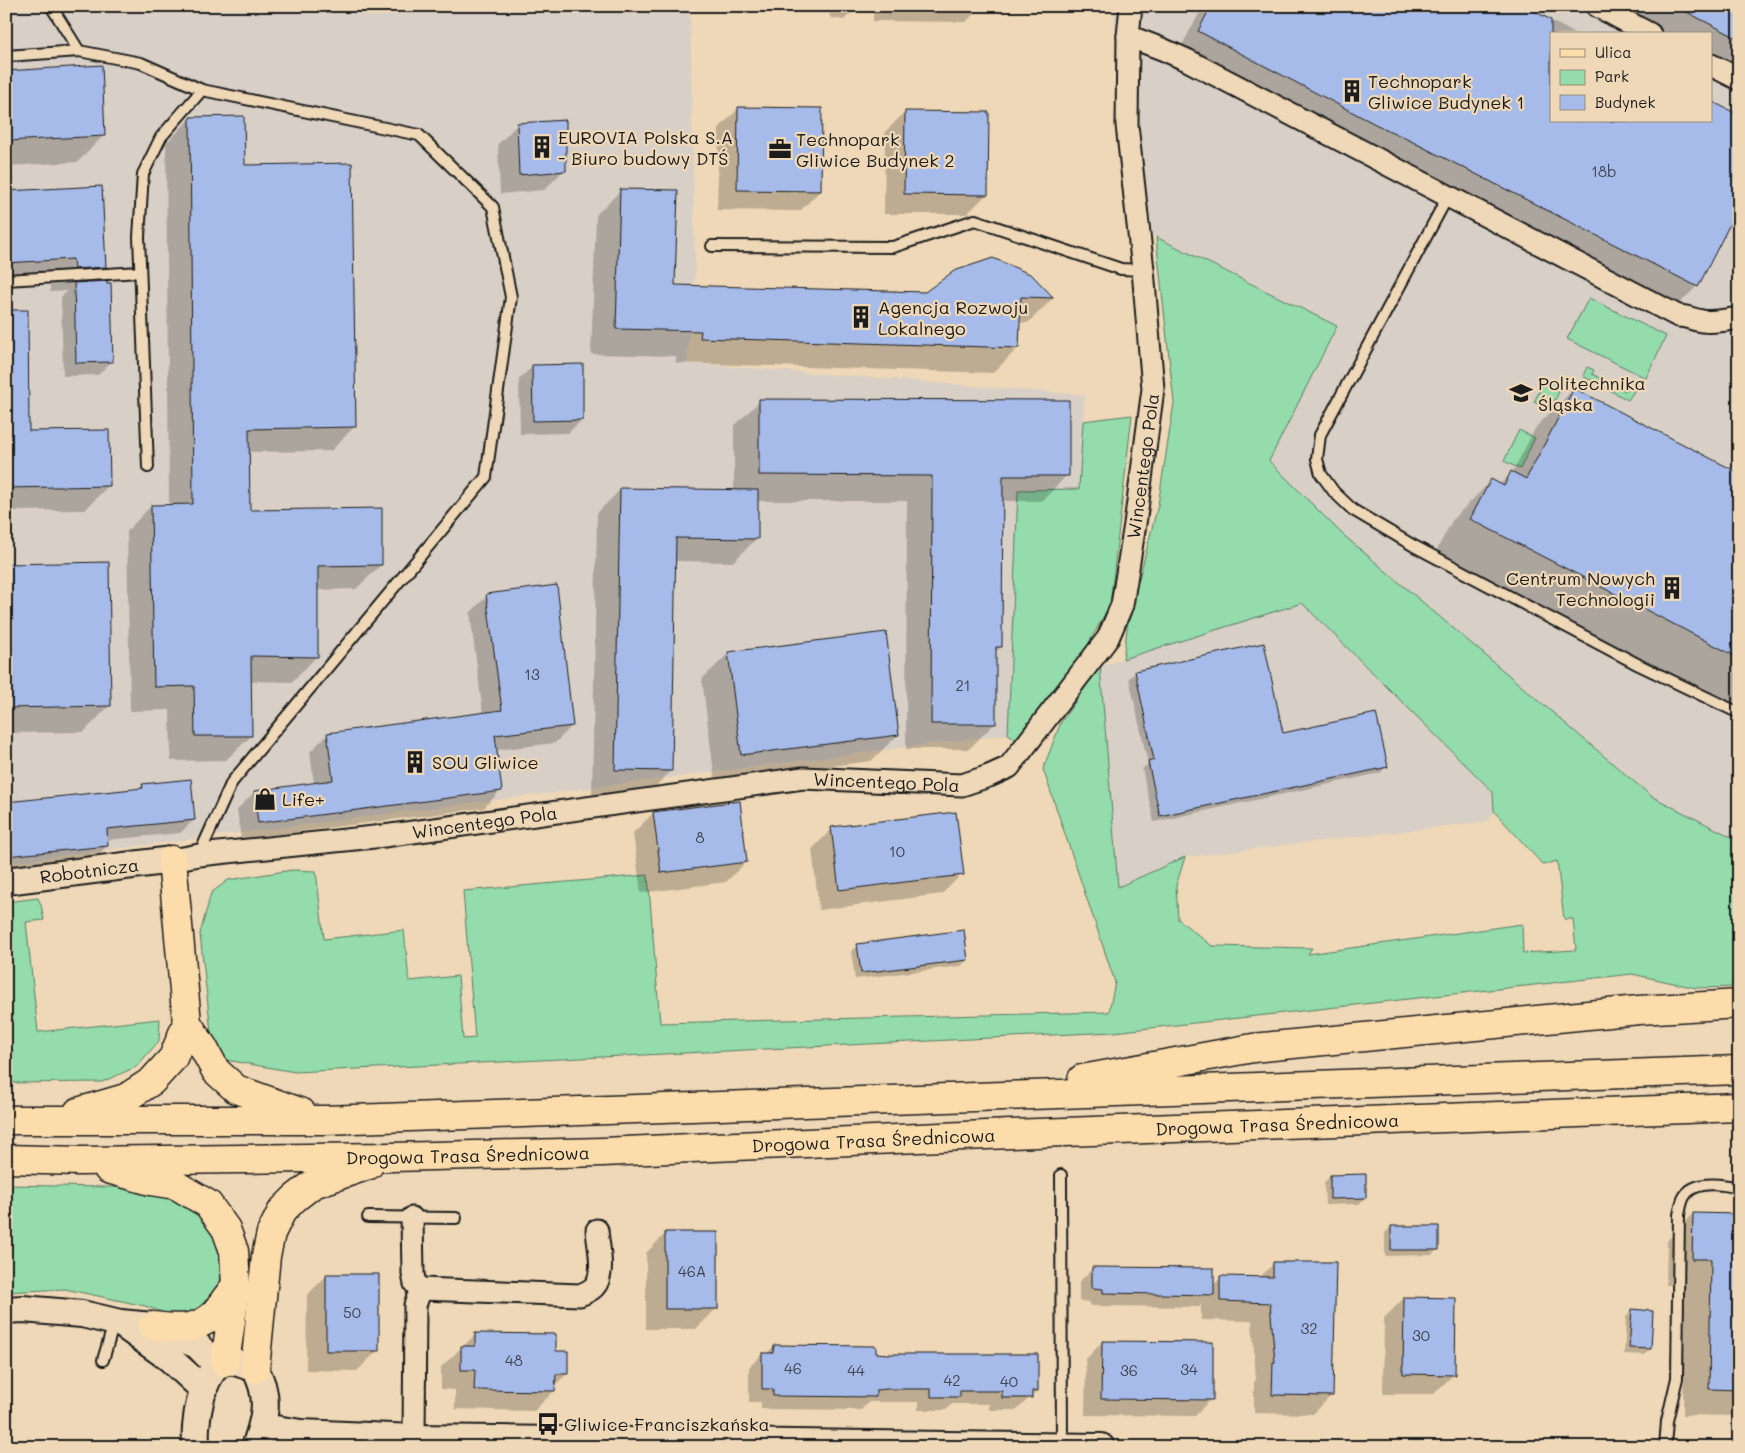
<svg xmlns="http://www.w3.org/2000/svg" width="1745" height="1453" viewBox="0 0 1745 1453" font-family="Mali,sans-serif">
<rect width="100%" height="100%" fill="#eed8b7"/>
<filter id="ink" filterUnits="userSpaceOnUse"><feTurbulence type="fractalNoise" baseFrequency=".02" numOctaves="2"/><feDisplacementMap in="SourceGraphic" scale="10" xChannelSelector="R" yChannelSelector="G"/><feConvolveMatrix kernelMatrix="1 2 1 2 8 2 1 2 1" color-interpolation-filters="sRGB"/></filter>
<g filter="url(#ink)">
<path fill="#d8cfc6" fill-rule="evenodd" d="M6 6H690L695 273 687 363 1085 395 1079 489 1018 490 1008 734 6 863Z
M1114 6H1739V841L1651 796 1341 533 1269 461 1337 326 1124 221ZM1551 34H1711V121H1551Z
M1302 603 1493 792 1494 811 1488 821 1185 857 1118 887 1100 666Z"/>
<path fill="#94dcab" stroke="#587c64" d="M1156 237 1337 326 1269 461 1341 533 1651 796 1739 841V987L1696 988 1632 974 1114 1032 295 1072 226 1060 211 1032 200 934 211 893 228 880 292 870 316 871 324 939 404 930 409 981 458 976 463 1039 475 1038 463 891 648 875 660 1023 1109 1012 1115 982 1043 769 1061 722 1100 666 1118 887 1185 857 1176 886 1178 919 1212 946 1312 948 1308 954 1522 924 1523 953 1576 950 1573 919H1564L1557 861 1543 865 1494 811 1493 792 1302 603 1123 659 1128 622 1158 505 1174 403Z
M1589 298 1666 336 1646 378 1567 339Z
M1587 367 1594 370 1592 374 1625 391 1628 387 1634 391 1628 400 1583 376Z
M1546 378 1562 386 1550 410 1534 402Z
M1132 415 1110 605 1077 664 1017 740 1008 734 1018 490 1079 489 1083 421Z
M1519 430 1535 438 1520 469 1504 461Z
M38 898 41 905 44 920 26 922 38 1032 160 1019 159 1041 136 1067 102 1082 6 1083V902Z
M6 1185 155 1188 180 1196 210 1222 223 1250 225 1279 215 1300 195 1315 177 1317 145 1306 65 1289 6 1292Z"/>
<path fill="#0003" d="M826 6H858L844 20 831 18Z
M873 6H982L966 22 873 21Z
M1203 6H1523L1576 34H1551V121H1711L1739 117 1697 286 1677 306 1179 51Z
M1574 6H1739V91L1711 77V34H1628Z
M6 72 104 135 78 162 6 166Z
M739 108 820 191 800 211 717 210 719 128Z
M905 112 987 194 967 214H884L885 132Z
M191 118 243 166 355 426 331 451 248 452 249 512 381 565 356 589 317 590 316 657 292 682 250 681 251 736 226 760 171 761 170 710 130 711 127 531 151 506 169 505 166 143Z
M518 124 564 170 544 190 500 194 498 144Z
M621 190 674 286 925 294 1031 276 1053 298 1028 323 1019 322 1018 348 993 373 676 363V356L591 354 596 215Z
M6 192 105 267 88 283 111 362 98 375 63 376 61 297 67 291 50 292V283L6 285Z
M6 312 28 432 108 486 85 510 6 511Z
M533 366 582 420 568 433 520 434 519 379Z
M1574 389 1739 474V716L1433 557 1453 519 1491 481 1499 485 1512 473 1536 427Z
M760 401 1067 475 1042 501H1001V647L994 653V724L969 749H906L907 501H757L756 539 733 562 674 561 671 771 647 795 592 794 597 513 621 489 734 491V426Z
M6 565 110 705 84 732 6 733Z
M487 596 572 726 555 743 496 750 501 790 484 808 241 839 237 810 254 792 314 784 310 752 328 734 483 714 470 613Z
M729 653 898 735 871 761 715 781 702 679Z
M1136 672 1282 734 1386 767 1380 773 1154 822 1142 769 1148 764 1129 678Z
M143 785 194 820 180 833 106 840 107 846 94 859 6 867V803L138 790Z
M653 813 746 862 726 882 641 893 633 833Z
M832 829 962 874 942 894 819 910 812 849Z
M858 945 967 960 961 966 855 979 851 951Z
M1331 1176 1365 1198 1359 1204 1325 1205 1324 1182Z
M1693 1214 1739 1215V1416L1683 1415 1685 1285H1666L1667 1241Z
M1391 1227 1438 1249 1432 1255 1385 1256V1233Z
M666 1233 716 1309 696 1329H646V1253Z
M1273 1264 1332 1395 1313 1414 1254 1413V1382L1256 1380 1252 1321 1201 1320V1305L1199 1307 1090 1306V1302L1079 1301V1282L1093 1268 1212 1286 1221 1278H1259Z
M327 1275 377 1351 357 1371 306 1370 307 1295Z
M1404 1298 1454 1374 1434 1394H1383L1384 1318Z
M1632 1311 1650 1349 1644 1355 1624 1354 1626 1317Z
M476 1334 567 1374 554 1386V1391L534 1411 455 1409V1390L441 1389V1367Z
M1102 1342 1211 1399 1195 1416 1085 1415 1086 1359Z
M774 1346 875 1355 1037 1390 1017 1410H989V1404H952L946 1410H918V1402H869L861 1410 761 1409V1402H749V1367L762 1354H766Z"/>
<path fill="#a6bbe9" stroke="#1c1c1c" d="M1211 6H1525L1551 20V121H1711V101L1739 115V206L1698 287 1401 136 1375 124 1198 31Z
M1675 6H1739V39Z
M102 65 105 136 6 141V71Z
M738 107 822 108 821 191 737 190Z
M905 111 989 112 988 195 904 194Z
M244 116 245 165 352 163 356 427 249 429 250 510 382 508V565L318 566V657L251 656 252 736H195L194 686 154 687 151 505 193 504 190 117Z
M566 120V171L519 175 517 123Z
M102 186 106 267 74 269 73 259 6 263V191Z
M620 189 678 190 675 285 925 292 954 271 993 258 1032 275 1054 298 1021 297 1019 348 700 338 701 331 616 329Z
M107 281V283H111L113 362 76 363 74 283Z
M6 310H28L29 431 109 430 110 486 6 488Z
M583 364V420L533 421 532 365Z
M1574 388 1739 473V658L1470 519 1491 479 1504 486 1511 471 1526 479Z
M759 399 1069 400V476H1003L1002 647H996V724H931L932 476 759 475Z
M620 488 758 490V539L676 538 672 771 615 770Z
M109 562 111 706 7 708 6 564Z
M557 585 573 726 495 735 502 791 258 823 254 791 333 780 327 733 502 710 486 594Z
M886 632 899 735 741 755 728 652Z
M1264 643 1283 733 1376 713 1388 767 1160 816 1148 762 1154 760 1135 671Z
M191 779 195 820 107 829 108 846 6 856V802L143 788 142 784Z
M740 801 747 862 661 873 653 812Z
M956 812 964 875 839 890 831 827Z
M964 930 968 960 861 973 857 944Z
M1366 1174V1198L1330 1199V1175Z
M1693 1213 1739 1214V1390L1709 1389 1711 1259H1692Z
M1391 1226H1439V1250H1391Z
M665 1232H718V1309H665Z
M1273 1262H1336L1333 1396 1272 1395 1273 1362H1275L1270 1303 1220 1301V1276L1273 1277Z
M1092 1267 1214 1268V1295L1103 1293V1289L1092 1288Z
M326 1274H379V1351H326Z
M1404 1297 1456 1298 1455 1375 1403 1374Z
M1632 1309 1653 1311 1651 1349 1629 1348Z
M475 1333 556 1334V1351H568V1374H556L555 1391 474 1390 475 1370H461V1346H475Z
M1102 1341 1213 1342V1400L1101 1399Z
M774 1345 876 1346V1353L888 1354H1038V1391H1032V1398H1002V1391H960V1397H931V1389H888L876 1390V1397L773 1396V1389H762V1353H773Z"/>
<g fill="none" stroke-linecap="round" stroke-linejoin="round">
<defs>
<path id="service" d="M51 6 79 51 141 63 202 90 419 135 493 207 511 297 486 477 232 782 199 855
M6 56 79 51
M1448 196 1320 435 1317 459 1321 474 1334 492 1353 510 1414 546 1499 591 1639 665 1739 713
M712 246 893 247 975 220 1121 269 1143 270
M6 280 140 272
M148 467 139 237 143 174 161 137 202 90
M1061 1175 1062 1445
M368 1217 456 1218
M103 1360 114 1323
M1665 1447 1667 1421 1677 1378 1679 1215C1680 1210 1681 1204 1683 1199 1692 1179 1722 1184 1739 1188"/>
<g id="minor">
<path d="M1597 6 1650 34"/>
<path d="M1128 36 1162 49 1187 60 1678 316C1687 316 1694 320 1702 321 1714 323 1727 320 1739 318"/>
<path d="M1711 65 1739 79"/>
<path id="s1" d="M172 860 199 855 384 836 803 778 962 785 989 776 1009 767 1108 638 1122 605 1135 524 1153 389 1143 270 1127 125 1128 36 1131 6"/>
<path d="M412 1218 413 1274 415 1284 421 1289 580 1295C585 1293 590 1291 594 1287 606 1274 598 1246 597 1230"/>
<path d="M414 1438 415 1305 421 1289"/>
</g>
<g id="tertiary">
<path id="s2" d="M6 881 172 860"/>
<path d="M6 1310 23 1309 82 1314 120 1323 153 1326 197 1345 218 1366"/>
<path d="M120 1323 169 1358 204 1390"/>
<path d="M263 1427 301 1433 414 1438 1101 1447"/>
<path d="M197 1447C192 1429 202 1367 225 1362 234 1360 247 1366 255 1369 271 1397 265 1419 255 1447"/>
</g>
<g id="primary">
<path d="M187 1023 203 1047 216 1071 236 1089 302 1113"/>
<path d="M1082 1079 1253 1048 1639 1010 1739 1004"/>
<path d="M78 1112 126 1098 152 1081 173 1058 187 1023 172 860"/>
<path d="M6 1120H324L1739 1070"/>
<path id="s3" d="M6 1159 80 1161 392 1157 603 1152 986 1135 1739 1107"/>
<path d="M108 1169 151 1181 176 1185 208 1204 226 1229 234 1251 236 1286 225 1362"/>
<path d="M153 1326C176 1329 199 1331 216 1312 222 1304 228 1295 235 1287"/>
<path d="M255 1369 266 1256 271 1233 282 1211 295 1198 313 1184 369 1165"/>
</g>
</defs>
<use href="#service" stroke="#1c1c1c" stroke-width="14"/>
<use href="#minor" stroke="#1c1c1c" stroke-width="25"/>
<use href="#tertiary" stroke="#1c1c1c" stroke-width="30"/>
<use href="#primary" stroke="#1c1c1c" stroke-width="31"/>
<use href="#service" stroke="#eed8b7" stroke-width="10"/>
<use href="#minor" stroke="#eed8b7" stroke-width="21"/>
<use href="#tertiary" stroke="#eed8b7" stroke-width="26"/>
<use href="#primary" stroke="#fddcac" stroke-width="28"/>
</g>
</g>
<defs>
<symbol id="building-bare" viewBox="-9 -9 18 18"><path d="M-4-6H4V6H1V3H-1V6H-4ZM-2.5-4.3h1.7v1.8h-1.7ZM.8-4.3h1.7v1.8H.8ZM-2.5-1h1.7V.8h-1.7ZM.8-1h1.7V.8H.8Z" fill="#1c1c1c" stroke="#eed8b7" stroke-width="2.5" paint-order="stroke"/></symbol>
<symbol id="office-bare" viewBox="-9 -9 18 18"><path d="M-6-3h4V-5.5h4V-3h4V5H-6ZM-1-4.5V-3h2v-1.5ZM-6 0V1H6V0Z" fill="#1c1c1c" stroke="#eed8b7" stroke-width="2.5" paint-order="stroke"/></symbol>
<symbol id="university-bare" viewBox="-9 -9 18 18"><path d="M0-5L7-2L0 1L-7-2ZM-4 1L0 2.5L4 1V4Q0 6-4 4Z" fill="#1c1c1c" stroke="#eed8b7" stroke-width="2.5" paint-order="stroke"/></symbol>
<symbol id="shop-bare" viewBox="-9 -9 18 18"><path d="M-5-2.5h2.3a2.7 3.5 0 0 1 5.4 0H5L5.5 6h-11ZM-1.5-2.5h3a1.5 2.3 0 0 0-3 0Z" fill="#1c1c1c" stroke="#eed8b7" stroke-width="2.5" paint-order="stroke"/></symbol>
<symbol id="bus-bare" viewBox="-9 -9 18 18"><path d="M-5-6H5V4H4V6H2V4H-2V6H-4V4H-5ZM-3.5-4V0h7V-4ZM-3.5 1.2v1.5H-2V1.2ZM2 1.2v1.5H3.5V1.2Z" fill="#1c1c1c" stroke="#eed8b7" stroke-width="2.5" paint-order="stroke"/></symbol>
</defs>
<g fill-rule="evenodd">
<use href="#building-bare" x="1336" y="75" width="32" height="32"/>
<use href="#building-bare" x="526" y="131" width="32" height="32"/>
<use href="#office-bare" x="764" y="133" width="32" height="32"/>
<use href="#building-bare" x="845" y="301" width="32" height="32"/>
<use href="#university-bare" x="1505" y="377" width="32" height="32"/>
<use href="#building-bare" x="1656" y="572" width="32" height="32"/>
<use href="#building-bare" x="399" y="746" width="32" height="32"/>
<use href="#shop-bare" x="249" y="783" width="32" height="32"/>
<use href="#bus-bare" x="532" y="1408" width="32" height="32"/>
</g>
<g text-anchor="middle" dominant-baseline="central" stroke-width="4.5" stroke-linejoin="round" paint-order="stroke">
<g font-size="15" fill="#3e444f">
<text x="1604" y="171">18b</text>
<text x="532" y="674">13</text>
<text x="963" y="685">21</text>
<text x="700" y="837">8</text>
<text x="897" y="851">10</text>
<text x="692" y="1271">46A</text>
<text x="352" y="1312">50</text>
<text x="1309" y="1328">32</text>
<text x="1421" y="1335">30</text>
<text x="514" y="1360">48</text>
<text x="793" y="1368">46</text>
<text x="1189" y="1369">34</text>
<text x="856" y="1370">44</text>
<text x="1129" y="1370">36</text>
<text x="952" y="1380">42</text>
<text x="1009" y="1381">40</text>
</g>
<g font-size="18" fill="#1c1c1c" stroke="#eed8b7" text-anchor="start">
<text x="1368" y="81">Technopark<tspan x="1368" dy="21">Gliwice Budynek 1</tspan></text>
<text x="558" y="137">EUROVIA Polska S.A<tspan x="558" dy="21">- Biuro budowy DTŚ</tspan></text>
<text x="796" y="139">Technopark<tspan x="796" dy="21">Gliwice Budynek 2</tspan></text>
<text x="878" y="307">Agencja Rozwoju<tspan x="878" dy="21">Lokalnego</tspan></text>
<text x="1538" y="383">Politechnika<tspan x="1538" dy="21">Śląska</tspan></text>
<text x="1655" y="578" text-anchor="end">Centrum Nowych<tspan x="1655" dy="21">Technologii</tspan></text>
<text x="432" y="762">SOU Gliwice</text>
<text x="282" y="799">Life+</text>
<text x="564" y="1424">Gliwice Franciszkańska</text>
</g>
<g font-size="18" fill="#1c1c1c" stroke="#eed8b7">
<text stroke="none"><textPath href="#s1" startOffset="1185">Wincentego Pola</textPath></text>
<text stroke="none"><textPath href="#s1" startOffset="720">Wincentego Pola</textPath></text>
<text stroke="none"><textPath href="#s1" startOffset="315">Wincentego Pola</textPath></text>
<text stroke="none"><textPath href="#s2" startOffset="84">Robotnicza</textPath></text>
<text stroke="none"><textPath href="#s3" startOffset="1272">Drogowa Trasa Średnicowa</textPath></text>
<text stroke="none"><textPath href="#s3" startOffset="868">Drogowa Trasa Średnicowa</textPath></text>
<text stroke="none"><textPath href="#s3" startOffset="462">Drogowa Trasa Średnicowa</textPath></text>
</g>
</g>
<rect width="1745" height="1453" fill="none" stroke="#eed8b7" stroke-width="25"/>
<rect x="12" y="12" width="1720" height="1428" fill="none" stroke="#1c1c1c" stroke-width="2" filter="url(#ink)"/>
<rect x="1550" y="32" width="162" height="90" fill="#eed8b7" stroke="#9a8d79"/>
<rect x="1560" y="49" width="25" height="8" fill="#fddcac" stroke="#9a8d79"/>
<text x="1595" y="58" font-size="15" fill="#1c1c1c">Ulica</text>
<rect x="1560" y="70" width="25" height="15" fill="#94dcab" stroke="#9a8d79"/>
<text x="1595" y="82" font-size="15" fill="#1c1c1c">Park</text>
<rect x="1560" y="95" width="25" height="15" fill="#a6bbe9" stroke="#9a8d79"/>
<text x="1595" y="108" font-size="15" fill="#1c1c1c">Budynek</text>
</svg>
